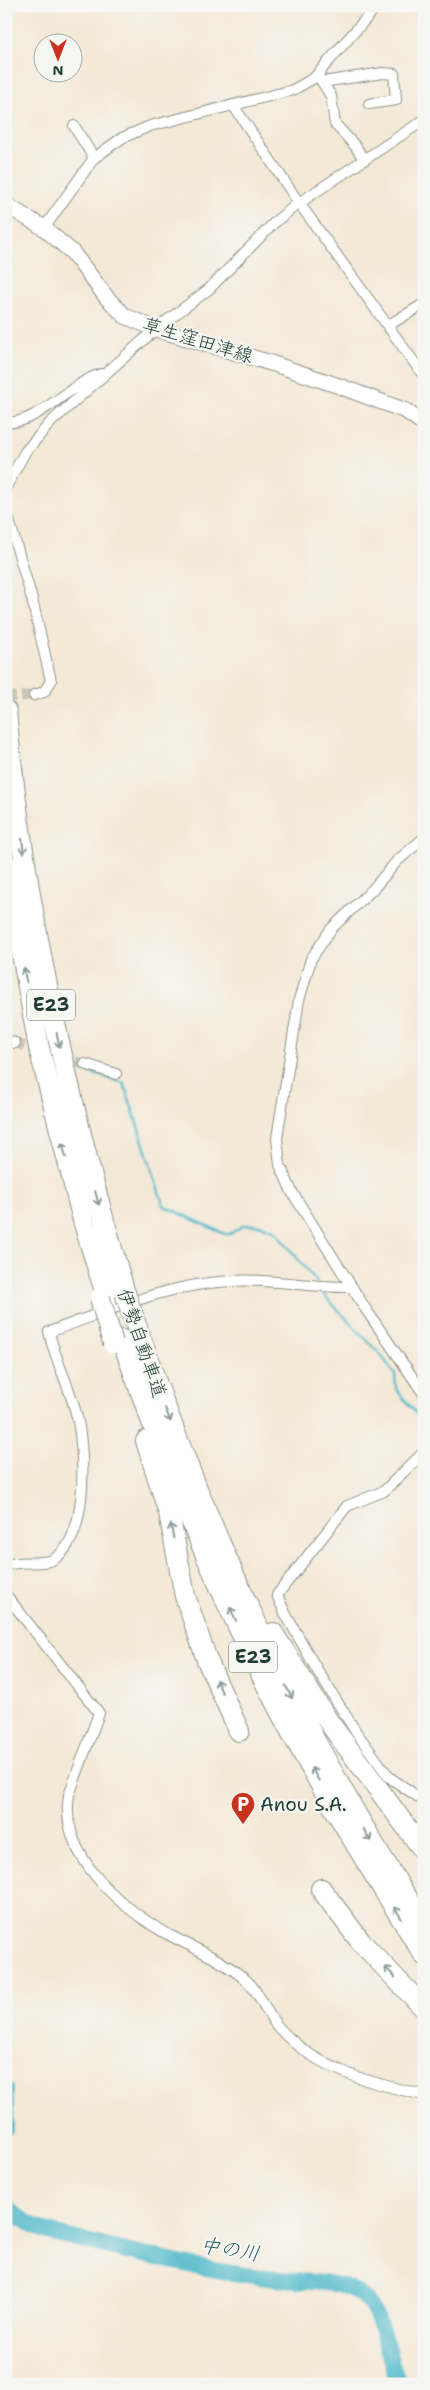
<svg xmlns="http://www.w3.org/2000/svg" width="430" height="2390" viewBox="0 0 430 2390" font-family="'Shantell Sans','Klee One',sans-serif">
<rect width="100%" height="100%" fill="#f6f6f2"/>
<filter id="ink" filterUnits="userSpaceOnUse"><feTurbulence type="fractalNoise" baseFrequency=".02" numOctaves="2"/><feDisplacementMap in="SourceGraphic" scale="10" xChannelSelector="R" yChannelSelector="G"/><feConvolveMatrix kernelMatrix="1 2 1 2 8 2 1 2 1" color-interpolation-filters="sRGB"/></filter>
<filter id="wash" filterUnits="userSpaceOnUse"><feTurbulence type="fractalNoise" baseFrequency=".0096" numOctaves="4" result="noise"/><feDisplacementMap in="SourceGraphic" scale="20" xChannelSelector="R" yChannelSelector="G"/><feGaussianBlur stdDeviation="1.12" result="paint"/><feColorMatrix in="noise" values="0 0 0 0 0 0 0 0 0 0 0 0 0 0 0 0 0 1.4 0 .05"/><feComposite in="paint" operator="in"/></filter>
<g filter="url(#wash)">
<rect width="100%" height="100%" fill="#f4e8d6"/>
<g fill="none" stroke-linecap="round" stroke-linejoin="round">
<path stroke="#4bb7c8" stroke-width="2.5" d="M6 1046 15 1048
M72 1067 124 1083 163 1204 166 1207 225 1234H230L244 1225H261L274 1230 317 1282
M322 1293 380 1354 395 1374 396 1389 424 1423"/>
<path stroke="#4bb7c8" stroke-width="16" d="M6 2089V2128
M6 2203C13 2217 34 2226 48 2232 129 2252 210 2273 294 2281 318 2283 344 2281 363 2297 383 2313 387 2360 400 2384"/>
</g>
</g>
<g filter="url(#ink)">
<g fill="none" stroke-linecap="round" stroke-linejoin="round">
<path stroke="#c9c6b6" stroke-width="10" stroke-dasharray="10 5" stroke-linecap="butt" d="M6 697 34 695
M15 1043 40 1051
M61 1057 85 1064"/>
<defs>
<path id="minor" d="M319 77 331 96 335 124 356 147 364 160
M322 82 383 73 394 74 396 100 369 104
M233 105 299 203 424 376
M74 126 94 158
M44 228 94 158 122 138 150 126 293 90 314 78 377 6
M389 328 392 323 424 304
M6 422C36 426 70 383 101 374
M6 487 25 452 51 422 156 329 209 289 276 221 299 203 424 120
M6 510 32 599 51 681 44 692 34 695
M424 838 397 861 373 889 331 929 311 959 299 1000 277 1138 280 1165 292 1192 365 1308 424 1394
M6 1040 15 1043
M85 1064 116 1074
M424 1452 384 1491 347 1506 277 1595 285 1613 316 1668 356 1732 389 1777 424 1801
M6 1565C20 1560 46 1565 54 1559 88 1538 84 1461 79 1427 74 1394 56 1364 49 1332 108 1311 167 1284 231 1281 272 1278 311 1288 352 1287
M6 1595 99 1713 69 1795C59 1854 117 1904 162 1931 190 1947 223 1959 247 1981 261 1994 266 2014 279 2028 317 2070 370 2083 424 2095"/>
<path id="secondary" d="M6 205 44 228 72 252 107 298 125 316 156 329 274 364 339 386 406 411 424 424"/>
<path id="motorway" d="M6 711C24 909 68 1103 125 1293
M6 864 39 1048 84 1224 107 1298
M140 1336C211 1543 304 1741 424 1924
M122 1340C164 1459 211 1576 268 1688 315 1780 369 1867 424 1955
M146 1441 169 1513 185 1596 207 1660 239 1731
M273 1633 328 1721 424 1851
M321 1889 361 1942 424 2008"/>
</defs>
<use href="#minor" stroke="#8a9285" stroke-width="12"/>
<use href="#secondary" stroke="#8a9285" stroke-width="17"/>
<use href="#motorway" stroke="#8a9285" stroke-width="22"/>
<use href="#minor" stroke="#fff" stroke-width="10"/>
<use href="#secondary" stroke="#fff" stroke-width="15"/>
<use href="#motorway" stroke="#fff" stroke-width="20"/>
<defs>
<path id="motorway-bridge" d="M125 1293 140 1336
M100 1298 113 1343"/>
</defs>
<use href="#motorway-bridge" stroke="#8a9285" stroke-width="22" stroke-linecap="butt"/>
<use href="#motorway-bridge" stroke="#fff" stroke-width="20"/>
</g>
<defs><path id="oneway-shaft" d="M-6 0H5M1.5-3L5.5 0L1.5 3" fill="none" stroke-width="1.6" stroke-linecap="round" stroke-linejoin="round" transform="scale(1.25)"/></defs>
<g stroke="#8f9e9a">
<use href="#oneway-shaft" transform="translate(23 846) rotate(82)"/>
<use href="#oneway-shaft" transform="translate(25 975) rotate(-101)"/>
<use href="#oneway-shaft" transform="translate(58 1040) rotate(79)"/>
<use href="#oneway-shaft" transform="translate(64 1150) rotate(-105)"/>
<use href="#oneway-shaft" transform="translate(97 1198) rotate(75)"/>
<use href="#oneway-shaft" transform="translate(168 1415) rotate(68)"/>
<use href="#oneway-shaft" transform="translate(172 1531) rotate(-101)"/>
<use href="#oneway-shaft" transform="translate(233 1614) rotate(-114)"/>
<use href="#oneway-shaft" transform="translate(219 1686) rotate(-114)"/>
<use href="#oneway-shaft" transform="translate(289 1692) rotate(62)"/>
<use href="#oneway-shaft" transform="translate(315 1774) rotate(-119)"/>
<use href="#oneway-shaft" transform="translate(367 1835) rotate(59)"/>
<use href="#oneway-shaft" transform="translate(398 1913) rotate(-122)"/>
<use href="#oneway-shaft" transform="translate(390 1972) rotate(-133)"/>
</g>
</g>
<defs>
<symbol id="parking-pin" viewBox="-11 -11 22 30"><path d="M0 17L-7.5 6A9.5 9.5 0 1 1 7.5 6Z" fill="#c8321e" stroke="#f6f6f2"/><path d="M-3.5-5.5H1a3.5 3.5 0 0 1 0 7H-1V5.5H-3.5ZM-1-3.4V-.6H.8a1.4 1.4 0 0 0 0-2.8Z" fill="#fff"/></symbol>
</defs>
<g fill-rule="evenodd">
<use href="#parking-pin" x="229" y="1790" width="28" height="38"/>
</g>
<g text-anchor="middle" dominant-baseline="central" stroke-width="4.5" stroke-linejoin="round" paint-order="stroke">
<g fill="#f6f6f2" stroke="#60746d" stroke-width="1">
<rect x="27" y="989.5" width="48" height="31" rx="4"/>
<rect x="229" y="1641.5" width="48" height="31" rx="4"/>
</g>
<g font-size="18" font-weight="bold" fill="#1f3d34">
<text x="51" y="1005">E23</text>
<text x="253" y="1657">E23</text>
</g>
<g font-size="19" fill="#1f3d34" stroke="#f6f6f2">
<text transform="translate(198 340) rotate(17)">草生窪田津線</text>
<text transform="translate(142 1343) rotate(71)">伊勢自動車道</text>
</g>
<g font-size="19" fill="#1f3d34" stroke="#f6f6f2" text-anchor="start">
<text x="260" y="1804">Anou S.A.</text>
</g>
<g font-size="20" font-style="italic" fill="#2a5c59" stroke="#f6f6f2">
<text transform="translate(230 2249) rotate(9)">中の川</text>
</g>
</g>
<rect width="430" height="2390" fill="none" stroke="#f6f6f2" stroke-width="25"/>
<g transform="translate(58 58) rotate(180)"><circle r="24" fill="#f6f6f2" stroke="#a0aca6"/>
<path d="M0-4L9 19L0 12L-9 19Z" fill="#c8321e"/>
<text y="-8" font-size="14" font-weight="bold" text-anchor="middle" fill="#1f3d34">N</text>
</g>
</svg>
